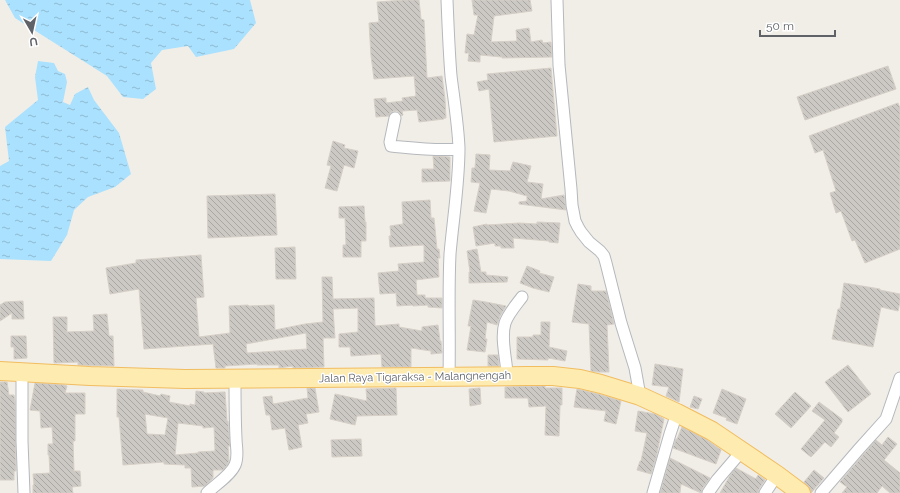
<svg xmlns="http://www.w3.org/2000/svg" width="900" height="493" viewBox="0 0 900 493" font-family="Raleway,sans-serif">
<defs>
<pattern id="water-ripples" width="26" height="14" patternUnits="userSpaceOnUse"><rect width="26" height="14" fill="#aae1fe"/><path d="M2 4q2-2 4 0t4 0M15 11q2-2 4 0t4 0" fill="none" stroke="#8ebad1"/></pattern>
<pattern id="building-back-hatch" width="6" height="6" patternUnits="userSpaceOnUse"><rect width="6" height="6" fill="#ccc9c5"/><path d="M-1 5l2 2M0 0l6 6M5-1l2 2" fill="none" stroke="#a9a7a4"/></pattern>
</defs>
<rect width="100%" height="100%" fill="#f1eee8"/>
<path fill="url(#water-ripples)" d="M5 0H250L256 23 234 49 196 57 188 46 162 50 151 63 156 89 143 99 123 97 107 76 15 18Z
M38 61 54 63 58 71 65 74 67 82 63 102 70 105 75 94 88 87 94 100 119 133 131 174 115 187 88 197 74 210 67 235 51 261 0 259V166L9 161 5 127 38 100 35 77Z"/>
<path fill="url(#building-back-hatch)" stroke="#d6cfc6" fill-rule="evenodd" d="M404 0H419L421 19 424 20 427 78 442 76 445 99 446 118H444V119L419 122 417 110 402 111 403 115 402 116 400 113 397 111H393L390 113 389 116 376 117 374 99 386 98V103L403 101 402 98 416 96 414 76 374 79 371 56 369 23 379 22 377 2Z
M472 0H530L532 11 494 16 491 42 517 41 516 30 529 28 531 42 542 40 543 43 551 42 552 57 502 58V57L480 55V62L468 61 469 53H465L467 34 474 35 478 15H474Z
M888 66 896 89 805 120 797 97Z
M551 68 557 136 494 142 489 89 479 91 477 82 488 80 487 74Z
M898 103 900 108V249L865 263 855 240 852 241 841 211 836 213 830 193 836 191 823 150 815 153 809 136Z
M333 141 345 145 344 148 358 151 354 168 344 165 337 191 325 188 331 166 327 165Z
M476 154 490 155 489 170 510 171 513 162 531 166 527 182 543 184 541 199 564 195 566 210 519 204V202L527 201V196L509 191 491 189 486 213 474 211 480 183 471 182 472 168H475Z
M433 156 450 157V181L422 182V169H434Z
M275 194 277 235 208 238 207 196Z
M430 200 431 218H434L437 249H439L440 258H438L439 277 416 280 417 295H425V298H442V308L428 307V305L413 306V305L397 306 396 293 380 294 378 273 399 271 398 264 424 262V245L390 247 389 236H391L390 226 403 224 402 202Z
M364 206 365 222H366V241H361V257H343V245H346L345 218H339V207Z
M537 222 560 223 558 243 549 242V241L513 238 514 248H501V246H495V243L476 246 473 227 487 224V225L519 223 537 224Z
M295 247 296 279H276L275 248Z
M477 249 481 272H486V275L508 277 507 282 469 283V272H470L467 251Z
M201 255 204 297 196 298 199 337 230 333 229 306 248 305 249 306 274 305 275 330 305 324 323 322 322 277H332L333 299 374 298 375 326 399 324V327L422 331V327L438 325 440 341H441L442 353 431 354V351L411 348V367H382L381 354 351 356 350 347H339V334L358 332V308L333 309 335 338H323L324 367 293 368V366L279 368V365H257V364L225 366V368H216L213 344 144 349 139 289 110 294 106 268 136 263V260ZM306 333 307 349 247 353 246 344Z
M527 266 540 271 539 273 554 277 549 292 533 288 520 283Z
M844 283 880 289V290L900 294V302L898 311 881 307 873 347 832 339 838 309H840Z
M578 284 591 286V291H606L614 324 607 325 609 372H598L591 371 589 324 572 322Z
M473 300 486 302 506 306 500 316 497 325 487 322 485 339H487L485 352 467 350 471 326H468Z
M23 301 24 319H12V313L0 321V305L5 302Z
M107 314 109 336H113L114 366 78 365V362L54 363 53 317H67V332L94 331 93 315Z
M541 322H550L549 347 567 351 565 361 548 358V360L517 359V337H533V335H541Z
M11 336H26L27 358 14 359V347H11Z
M488 355H498L499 366H488Z
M655 364 683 369 679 402 666 396 669 387 652 385Z
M848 365 871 394 848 412 825 382Z
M0 382H7L9 395H14L15 402 16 471H14V480H0Z
M35 383 64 385 67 386 65 393H85V414H75V441H73L74 471H80L81 486 72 487 73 493H33V485H34L33 474 50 473 49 455H48V444H53L52 427 41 428 40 411 30 410Z
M545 386V388H562V405H560L559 436 545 435 546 406 529 407 528 398H505V387Z
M307 388H315L319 412 306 414 308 423 298 425 302 447 289 450 285 428 272 430 270 415H266L263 397 272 396 273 404 308 398Z
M396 388 397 415 357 416 355 425 330 419 335 394 367 401 366 389Z
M480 388 481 404 470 406 469 389Z
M117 389 143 390V392L160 396 161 394 170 396 169 402 190 406V404L195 405 196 391 204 392V393L225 392 227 421H228L230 446H228L229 461 227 465 223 470H213V478L205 486 192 487 191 468H185V465L164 464V462L123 465 119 417H117ZM145 414 168 418 165 435 147 434ZM178 423 203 426V428L214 427 215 451 198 452V453L175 455Z
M577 389 598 394 621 401 616 424 604 421 606 411 574 407Z
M722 389 746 399 737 424 726 420 727 418 713 413Z
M795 392 811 406 791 428 775 414Z
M694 396 702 399 698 409 690 407Z
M819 402 842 419V422L834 433 839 437 831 447 825 442 811 457 801 449 825 420 812 411Z
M638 411 655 414 664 419 656 458 651 474 637 470 640 461H641L647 433 635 431Z
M682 427 707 440 721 450 716 464 673 448 676 439H677Z
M888 437 897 444 884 460 900 473V493H890L882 486 877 493H842L847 487 840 482 876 440 882 445Z
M361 439 362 456 332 457 331 440Z
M670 458 710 478 702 489 701 493 681 484 680 493H660Z
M736 468 756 479 758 475 765 480 759 489 758 493H720L731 474Z
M814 470 824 478 811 493 810 489 804 482Z"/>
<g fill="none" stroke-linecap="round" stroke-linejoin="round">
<defs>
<path id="minor" d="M447 0C448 25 449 51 451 76 454 100 458 124 459 148 459 184 453 219 450 254 448 295 450 335 449 376
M557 0 559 65 571 189 572 205 575 221 578 227 581 232 589 242 600 251 604 256 606 263 621 323 635 368 640 396
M395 118 390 142 391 146C413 148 436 151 459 149
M22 372V441L24 493
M507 376C507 360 500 339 505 323 508 314 516 305 522 297
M207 493C215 485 230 476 235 465 239 456 236 447 236 438 235 418 235 398 235 379
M653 493 670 434 677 413
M708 493 717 480 741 452
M765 493 777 475
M821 493 859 449 886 419 900 378"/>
<path id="primary" d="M0 371 90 376 185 379 528 376H553L580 379 601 384 640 396 677 413 712 431 777 475 801 493"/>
</defs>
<use href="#minor" stroke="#b5b8bc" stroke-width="13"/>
<use href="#primary" stroke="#f1bd60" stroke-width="20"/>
<use href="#minor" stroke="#fff" stroke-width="11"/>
<use href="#primary" stroke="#feebaf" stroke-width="18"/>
</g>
<g text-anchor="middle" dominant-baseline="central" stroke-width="3" stroke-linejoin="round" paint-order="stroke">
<g font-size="11" fill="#5f6368" stroke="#fff">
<text transform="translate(415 377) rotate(-1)">Jalan Raya Tigaraksa - Malangnengah</text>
</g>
</g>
<g transform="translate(32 32) rotate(171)" stroke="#ffffff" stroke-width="3" paint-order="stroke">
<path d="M0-3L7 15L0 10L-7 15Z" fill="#5f6368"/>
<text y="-6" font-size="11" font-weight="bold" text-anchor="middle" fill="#5f6368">U</text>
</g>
<path d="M760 30v6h75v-6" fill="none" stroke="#5f6368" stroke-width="2"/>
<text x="766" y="30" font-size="12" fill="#5f6368" stroke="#ffffff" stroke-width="3" paint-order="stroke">50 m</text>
</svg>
